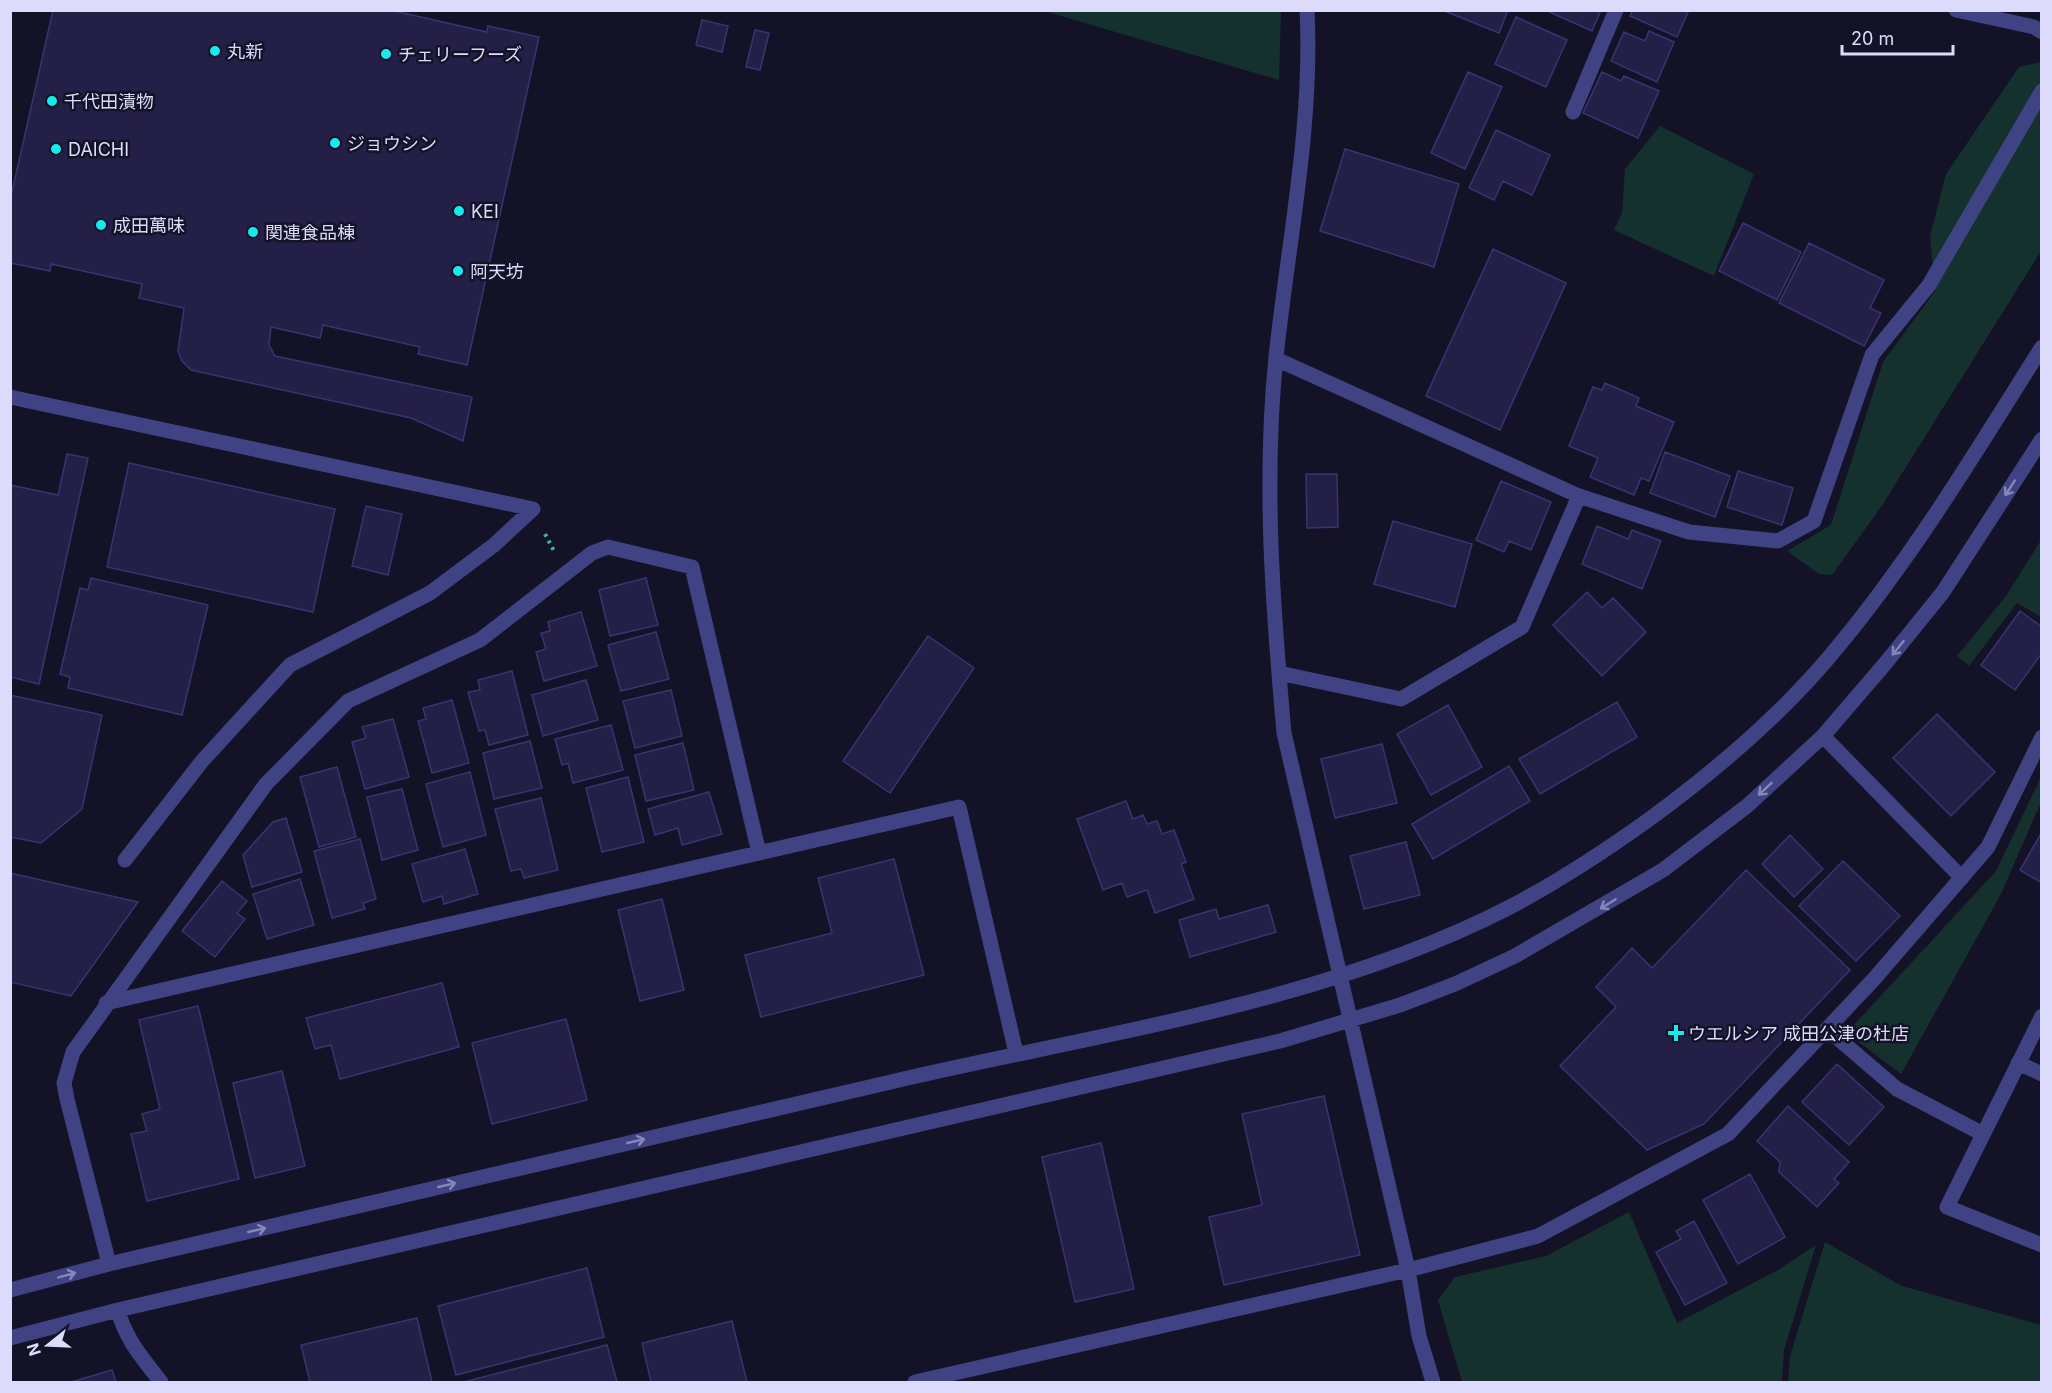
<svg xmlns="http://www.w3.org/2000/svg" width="2052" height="1393" viewBox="0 0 2052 1393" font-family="Inter,'Noto Sans JP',sans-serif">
<rect width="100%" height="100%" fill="#141227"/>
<path fill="#15312e" d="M1044 11H1281L1279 80Z
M2041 62V251L1881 507 1832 575 1819 574 1787 551 1831 525 1883 362 1935 291 1930 236 1946 174 2019 67Z
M1660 126 1754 174 1714 276 1614 230 1622 213 1625 169Z
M2041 540V617L2017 603 1969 666 1957 656 2006 596Z
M2041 777V802L2001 894 1901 1074 1856 1040 1853 1026 1996 871Z
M1629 1212 1677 1323 1778 1270 1816 1245 1784 1350 1782 1382H1462L1438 1300 1455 1277 1546 1256Z
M1825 1242 1902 1286 2041 1325V1382H1788L1790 1356Z"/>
<path fill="#241f47" stroke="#3a3371" stroke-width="1.5" d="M53 10H390L487 32 488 26 539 37 467 365 418 354 420 347 323 325 320 338 271 327 269 345 275 356 472 397 463 441 411 418 191 370 182 361 178 351 184 308 139 298 142 284 51 264 50 271 10 263V201Z
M1442 10H1508L1499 33Z
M1545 10H1601L1592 31Z
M1633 10H1689L1677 37 1630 16Z
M1516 17 1567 40 1546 87 1495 64Z
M702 20 728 26 722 52 696 45Z
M755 30 769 33 760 70 746 67Z
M1649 31 1674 42 1657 82 1611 61 1624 32 1645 41Z
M1468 72 1502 87 1465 169 1431 153Z
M1602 72 1621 81 1624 76 1659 91 1638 138 1583 113Z
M1496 130 1550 155 1532 195 1503 181 1494 200 1469 188Z
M1345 149 1459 184 1434 267 1320 231Z
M1743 223 1801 252 1777 300 1719 271Z
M1809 243 1884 280 1870 308 1881 313 1864 346 1779 303Z
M1493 249 1566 283 1500 430 1426 396Z
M1605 383 1639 398 1636 406 1674 422 1649 481 1641 478 1634 495 1590 477 1598 458 1569 446 1593 387 1602 390Z
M1665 452 1730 476 1715 517 1650 493Z
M67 454 88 458 39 684 10 677V485L58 495Z
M129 463 335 509 313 612 107 567Z
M1738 471 1793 488 1782 525 1727 507Z
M1306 474H1337L1338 527 1307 528Z
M1501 481 1551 502 1531 550 1509 541 1504 552 1476 540Z
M366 506 402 514 388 575 352 566Z
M1393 521 1472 544 1455 607 1374 584Z
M1597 526 1628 539 1632 530 1661 541 1642 589 1582 564Z
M91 578 208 605 182 715 68 688 70 677 60 674 80 588 88 590Z
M646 578 658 625 610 636 599 590Z
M1587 592 1602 608 1613 598 1646 632 1602 676 1553 625Z
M2020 611 2042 627V653L2015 690 1981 665Z
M581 612 597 666 544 681 536 652 546 649 541 633 550 631 548 622Z
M656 632 669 679 621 691 608 645Z
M928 636 974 668 890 793 843 761Z
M512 671 528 735 489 745 485 730 479 731 468 692 480 690 478 680Z
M586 680 598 720 543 736 532 695Z
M671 690 682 736 635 748 623 701Z
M10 695 102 715 82 809 41 843 10 837Z
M452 700 469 763 432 773 418 721 426 719 423 708Z
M1617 702 1637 737 1540 794 1519 759Z
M1448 705 1482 767 1431 795 1397 734Z
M1937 714 1995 772 1951 816 1893 758Z
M393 719 409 777 365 789 352 742 366 738 362 727Z
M611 725 623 770 573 783 568 763 562 765 555 739Z
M530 741 542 788 494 799 483 753Z
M683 743 694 790 646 801 635 755Z
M1382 744 1397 803 1335 818 1321 759Z
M1509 766 1530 801 1433 859 1412 824Z
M337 767 356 837 319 847 300 777Z
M470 772 486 835 443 847 426 784Z
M628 777 644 842 602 852 586 788Z
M402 789 418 850 382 860 367 797Z
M709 792 722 834 682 845 678 828 655 835 648 809Z
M541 798 558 870 524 878 521 869 511 871 495 809Z
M1126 801 1133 819 1143 815 1147 824 1157 821 1162 834 1174 830 1186 862 1181 864 1194 899 1155 913 1147 890 1127 897 1122 883 1103 890 1077 819Z
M286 818 302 872 252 887 243 855 273 822Z
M2042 832V883L2020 870Z
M1790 835 1823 869 1794 897 1762 864Z
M360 839 376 899 363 903 365 909 332 918 314 851Z
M1406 842 1420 895 1364 909 1350 856Z
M465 849 478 894 444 904 442 896 423 902 412 864Z
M894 859 924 975 761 1017 745 955 832 933 818 878Z
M1843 861 1900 916 1856 961 1799 906Z
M1746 870 1850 970 1704 1124 1647 1150 1560 1066 1616 1007 1596 987 1632 948 1652 968Z
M10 873 138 902 71 996 10 982Z
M300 879 314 925 267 939 253 894Z
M222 881 247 901 237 913 245 919 215 957 182 931Z
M662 899 684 990 640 1001 618 910Z
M1268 905 1276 932 1190 957 1179 920 1216 909 1219 919Z
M442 983 459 1047 340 1079 331 1045 315 1049 306 1018Z
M198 1006 239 1179 147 1201 131 1134 147 1131 142 1114 160 1109 139 1020Z
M566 1019 587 1100 492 1124 472 1043Z
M1837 1064 1884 1107 1849 1145 1802 1102Z
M282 1071 305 1166 255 1178 233 1083Z
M1324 1096 1360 1255 1224 1285 1209 1217 1262 1205 1242 1114Z
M1788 1106 1849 1162 1834 1179 1839 1183 1817 1207 1779 1172 1780 1162 1757 1141Z
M1101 1143 1134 1289 1075 1302 1042 1157Z
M1750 1174 1785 1237 1738 1264 1703 1200Z
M1694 1221 1727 1283 1685 1305 1656 1252 1681 1239 1676 1231Z
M587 1268 604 1337 456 1375 438 1306Z
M417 1318 432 1382H310L301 1345Z
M732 1321 747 1382H651L642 1343Z
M607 1345 617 1382H464Z
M112 1370 116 1382H71Z"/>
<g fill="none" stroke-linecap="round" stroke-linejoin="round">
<path stroke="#39b2a1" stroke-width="4" stroke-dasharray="3 4.5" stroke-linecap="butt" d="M545 534 554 551"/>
<path stroke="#404383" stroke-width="15" d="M1307 10C1313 126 1288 243 1276 357 1263 481 1273 609 1284 733L1408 1270 1419 1336 1433 1382
M1956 10 2034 27 2042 32
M1573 112 1616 10
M1276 359 1579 496 1689 532 1778 541 1814 521 1872 355 1929 285 2042 91
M10 397 533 509
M1279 673 1401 699 1522 627 1579 496
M1823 736 1962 878
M125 860 203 760 290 665 430 593 494 545 533 509
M106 1003 959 807 1016 1053
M2042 1016 1947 1207 2042 1245
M1827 1029 1897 1089 1983 1134
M2018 1063 2042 1074
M109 1264 67 1099 64 1083 73 1052 266 784 348 701 480 640 592 553 608 547 692 567 759 853
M10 1290 109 1264C371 1203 633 1142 895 1081 1097 1034 1323 1003 1508 908 1558 882 1605 851 1651 818 1719 768 1787 710 1840 644 1916 552 1978 448 2042 347
M118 1310C125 1339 144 1360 161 1382
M10 1338 118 1310 1280 1041 1400 1005 1455 984 1515 956 1663 870 1747 806 1823 736 1884 665 1943 592 2042 439
M915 1382 1408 1270 1538 1236 1728 1134 1874 979 1988 847 2042 737"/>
</g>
<defs><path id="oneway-shaft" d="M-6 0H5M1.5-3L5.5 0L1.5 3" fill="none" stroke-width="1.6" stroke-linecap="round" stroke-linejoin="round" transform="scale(1.5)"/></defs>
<g stroke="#8687b9">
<use href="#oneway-shaft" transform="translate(2010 488) rotate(123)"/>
<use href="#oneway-shaft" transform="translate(1898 648) rotate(129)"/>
<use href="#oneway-shaft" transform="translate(1765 789) rotate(137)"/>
<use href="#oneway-shaft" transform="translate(1608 904) rotate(148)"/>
<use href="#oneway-shaft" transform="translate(636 1141) rotate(-13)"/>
<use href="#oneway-shaft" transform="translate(447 1185) rotate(-13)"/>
<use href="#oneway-shaft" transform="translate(257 1230) rotate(-13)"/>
<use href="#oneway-shaft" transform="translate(67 1275) rotate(-15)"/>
</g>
<g fill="#15ebee" stroke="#141227" stroke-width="2">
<circle cx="215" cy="51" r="6"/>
<circle cx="386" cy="54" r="6"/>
<circle cx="52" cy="101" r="6"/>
<circle cx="335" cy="143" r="6"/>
<circle cx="56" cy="149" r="6"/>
<circle cx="459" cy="211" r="6"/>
<circle cx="101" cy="225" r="6"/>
<circle cx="253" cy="232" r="6"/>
<circle cx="458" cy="271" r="6"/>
<path d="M1673 1024h6v6h6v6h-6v6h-6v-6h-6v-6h6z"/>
</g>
<g text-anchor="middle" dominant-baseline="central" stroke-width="5" stroke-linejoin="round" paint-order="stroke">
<g font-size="18" fill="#dcdbfc" stroke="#141227" text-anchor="start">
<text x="227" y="51">丸新</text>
<text x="398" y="54">チェリーフーズ</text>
<text x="64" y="101">千代田漬物</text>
<text x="347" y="143">ジョウシン</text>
<text x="68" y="149">DAICHI</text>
<text x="471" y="211">KEI</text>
<text x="113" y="225">成田萬味</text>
<text x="265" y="232">関連食品棟</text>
<text x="470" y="271">阿天坊</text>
<text x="1688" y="1033">ウエルシア 成田公津の杜店</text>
</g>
</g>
<rect width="2052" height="1393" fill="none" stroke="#dcdbfc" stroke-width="24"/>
<g transform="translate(48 1345) rotate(252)" stroke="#141227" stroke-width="4.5" paint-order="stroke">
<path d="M0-4.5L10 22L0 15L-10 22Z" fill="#dcdbfc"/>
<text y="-9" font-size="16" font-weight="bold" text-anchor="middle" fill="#dcdbfc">N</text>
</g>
<path d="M1842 45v9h111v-9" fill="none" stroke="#dcdbfc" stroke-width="3"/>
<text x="1851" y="45" font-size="18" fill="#dcdbfc" stroke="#141227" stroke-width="4.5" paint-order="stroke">20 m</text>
</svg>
